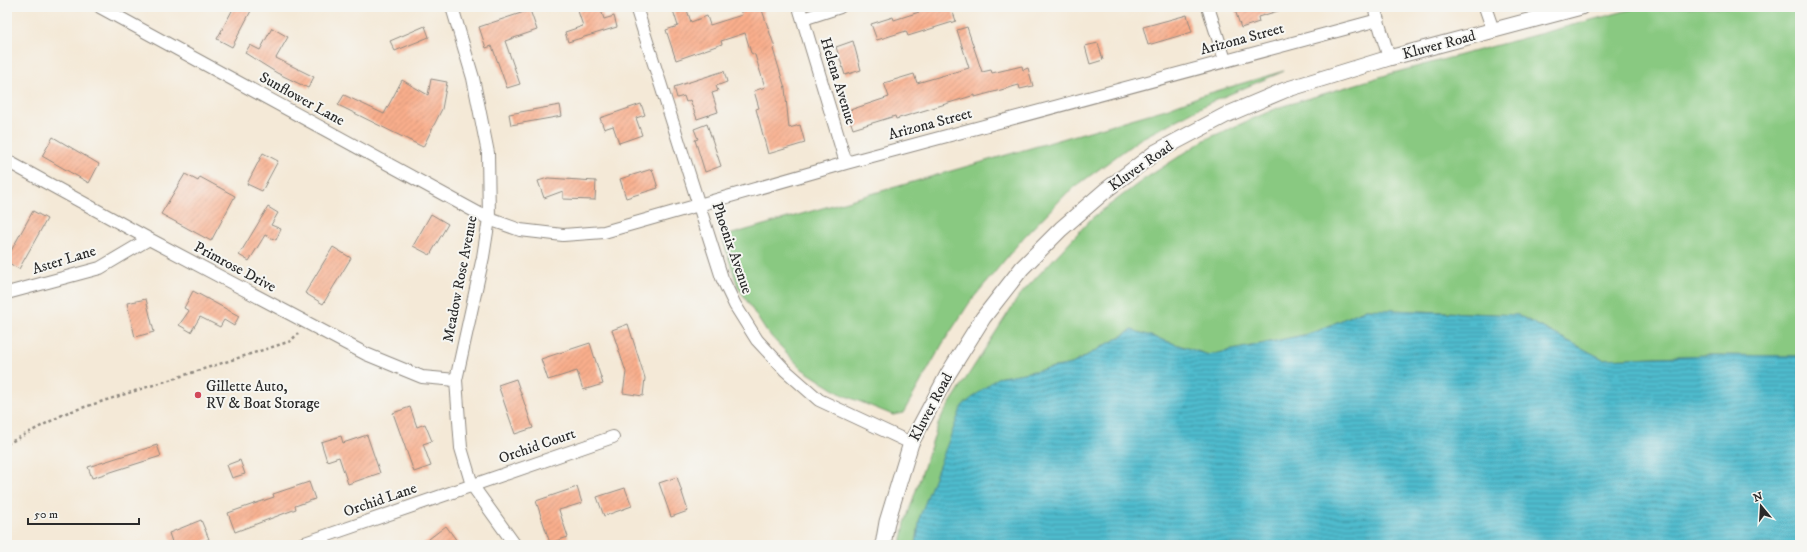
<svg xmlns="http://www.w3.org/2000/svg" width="1807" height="552" viewBox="0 0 1807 552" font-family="'IM FELL DW Pica',serif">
<defs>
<pattern id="water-rules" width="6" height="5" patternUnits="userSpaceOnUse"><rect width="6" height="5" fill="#50bbcd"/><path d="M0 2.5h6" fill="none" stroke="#4398a7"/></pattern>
<pattern id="building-hatch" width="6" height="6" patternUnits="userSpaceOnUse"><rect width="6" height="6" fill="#f9ae8c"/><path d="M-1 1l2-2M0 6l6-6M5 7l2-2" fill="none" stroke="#ca8e73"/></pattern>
</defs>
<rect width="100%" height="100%" fill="#f6f6f2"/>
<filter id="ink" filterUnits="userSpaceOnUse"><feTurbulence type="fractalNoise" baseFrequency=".025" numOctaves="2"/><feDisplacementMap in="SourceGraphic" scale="8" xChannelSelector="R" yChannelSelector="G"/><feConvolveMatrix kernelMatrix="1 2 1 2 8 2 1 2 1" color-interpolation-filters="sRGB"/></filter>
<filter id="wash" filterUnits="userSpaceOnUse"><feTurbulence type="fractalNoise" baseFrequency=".012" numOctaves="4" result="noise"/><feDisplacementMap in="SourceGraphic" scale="16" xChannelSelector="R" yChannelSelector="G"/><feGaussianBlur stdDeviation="0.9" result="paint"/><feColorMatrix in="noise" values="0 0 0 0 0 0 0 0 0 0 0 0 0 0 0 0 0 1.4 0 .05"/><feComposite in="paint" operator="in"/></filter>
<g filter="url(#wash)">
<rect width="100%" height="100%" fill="#f4e9d7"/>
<path fill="#89c981" stroke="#5a7a56" d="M1640 7H1800V356L1709 355 1603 359 1518 315 1366 309 1313 333 1209 355 1132 330 1072 364 997 378 920 516 916 545H901L905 523 940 419 1019 296 1092 218 1143 180 1206 139 1280 107 1393 73Z
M1284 71 1209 103 1140 139 1068 192 1023 238 970 302 943 343 903 413 893 415 841 394 802 369 766 331 738 287 722 237 1166 109 1203 95Z"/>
<path fill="url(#water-rules)" stroke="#3e737c" d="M1366 309 1518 315 1603 359 1709 355 1800 356V545H916L920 516 962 406 997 378 1072 364 1132 330 1209 355 1313 333Z"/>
<g id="blocks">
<path fill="url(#building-hatch)" d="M234 7H253L232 47 217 39Z
M590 7H600L604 19 614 16 617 27 568 42 565 32 583 26 578 11Z
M672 7H686L691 22 707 16 710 25 742 15 739 7H761L775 48 773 49 785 88 789 128 800 125 805 143 768 154 756 109 759 108 754 91 765 87 755 55 751 53 745 33 721 41 722 44 676 60 666 30 678 26Z
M935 7H951L956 21 908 36 906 31 877 40 871 24 893 17 894 20Z
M1234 7H1281V10L1258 17 1259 22 1241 28Z
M530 10 537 30 505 41 520 84 507 88 492 46 486 48 479 27Z
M1187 15 1192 32 1148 45 1143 27Z
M425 26 429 37 395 51 390 41Z
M967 27 982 72 991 70 992 73 1022 66 1023 70 1028 68 1033 86 1020 89 1019 85 975 97V95L896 119 895 116 853 129 847 111 889 97 884 83 914 74 917 83 969 68 957 30Z
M272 28 288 37 276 58 314 77 308 88 277 73 245 53 250 45 260 50Z
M853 41 861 70 845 75 836 47Z
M1098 43 1103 60 1090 64 1085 46Z
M724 71 727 82 716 86 718 91 712 93 718 112 697 119 690 100 686 102 684 96 677 98 674 87Z
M431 79 447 82 442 109 423 147 338 105 344 95 384 114 402 80 428 95Z
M641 104 645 115 636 118 642 135 619 143 613 126 604 129 600 118Z
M560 105 562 116 511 125 509 114Z
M707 124 721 166 705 172 695 140 698 139 694 129Z
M53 137 99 164 89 183 42 156Z
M263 153 278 161 262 191 247 184Z
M652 169 658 188 626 198 620 179Z
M185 174 198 181 200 177 235 196 211 241 161 214Z
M548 178 596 181 595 200 563 199V191L544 198 538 181Z
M268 207 278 213 271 225 281 229 276 240 265 235 249 261 239 255Z
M33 211 47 219 19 269 7 262V258Z
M431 214 448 224 430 255 413 246Z
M333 247 351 258 323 304 305 293Z
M193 291 239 316 234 326 224 320 220 327 200 317 191 332 179 325 189 311 184 308Z
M146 299 154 332 135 337 127 303Z
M628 324 645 378 643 396 623 393 626 372 612 330Z
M590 343 603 384 583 390 577 371 548 380 541 359Z
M516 379 533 428 515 434 498 385Z
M410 407 417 427 425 424 432 441 423 444 431 466 414 472 393 413Z
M367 435 380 473 348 484 339 457 327 461 321 442 341 436 343 443Z
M157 445 161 456 92 478 88 467Z
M240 460 245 474 232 478 227 465Z
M677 477 688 511 671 517 659 483Z
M309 482 315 499 295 506 296 509 235 532 228 513 274 497 273 494Z
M577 487 582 503 559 510 568 537 550 543 536 501Z
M625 488 632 506 604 516 597 497Z
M201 520 209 539 195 545H173L169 533Z
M446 526 460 545H421Z"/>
</g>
</g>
<g filter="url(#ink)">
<use href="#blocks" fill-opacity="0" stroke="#908a81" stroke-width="1"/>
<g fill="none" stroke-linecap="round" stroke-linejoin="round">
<defs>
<path id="minor" d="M100 7 489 219 520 230 563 235 604 232 846 163 1378 20
M452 7 473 78 488 153 489 219 483 257 456 380 461 448 472 485 515 545
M636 7 722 278 735 305 757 340 785 370 819 400 911 443
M799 7 846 163
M1208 7 1225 60
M1374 7 1389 58
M1485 7 1493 30
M803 19 840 7
M7 161 149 239 366 354 422 377 456 380
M7 293 100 268 149 239
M299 545 613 437"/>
<path id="tertiary" d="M883 545 887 522 911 443 948 374 983 318 1022 268 1061 229 1106 190 1156 152 1226 115 1285 90 1389 58 1581 7"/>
</defs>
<use href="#minor" stroke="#908a81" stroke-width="14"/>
<use href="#tertiary" stroke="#908a81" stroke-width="17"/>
<path stroke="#908a81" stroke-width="2.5" stroke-dasharray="3 3" stroke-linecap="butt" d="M7 444 66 413 291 341 298 333"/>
<use href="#minor" stroke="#fff" stroke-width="12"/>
<use href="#tertiary" stroke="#fff" stroke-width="15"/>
</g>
</g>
<circle fill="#d1495b" stroke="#f6f6f2" stroke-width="1.5" cx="198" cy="395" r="4"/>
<g text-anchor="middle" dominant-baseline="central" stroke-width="4" stroke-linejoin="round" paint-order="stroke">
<g font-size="15" fill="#2b2b2b" stroke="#f6f6f2">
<text transform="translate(1242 39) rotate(-15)">Arizona Street</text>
<text transform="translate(1439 45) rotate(-15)">Kluver Road</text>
<text transform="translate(838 81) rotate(73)">Helena Avenue</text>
<text transform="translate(302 99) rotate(29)">Sunflower Lane</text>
<text transform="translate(930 124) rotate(-15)">Arizona Street</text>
<text transform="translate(1141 166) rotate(-35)">Kluver Road</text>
<text transform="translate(732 248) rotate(71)">Phoenix Avenue</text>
<text transform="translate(64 260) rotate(-17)">Aster Lane</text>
<text transform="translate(235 267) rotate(28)">Primrose Drive</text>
<text transform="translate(460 279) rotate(-79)">Meadow Rose Avenue</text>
<text transform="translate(931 407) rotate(-62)">Kluver Road</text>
<text transform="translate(537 446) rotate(-19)">Orchid Court</text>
<text transform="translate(380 500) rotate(-19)">Orchid Lane</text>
</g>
<g font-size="15" fill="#2b2b2b" stroke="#f6f6f2" text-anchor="start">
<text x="206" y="386">Gillette Auto,<tspan x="206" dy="17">RV &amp; Boat Storage</tspan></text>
</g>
</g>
<rect width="1807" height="552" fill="none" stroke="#f6f6f2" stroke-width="24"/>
<g transform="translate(1761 506) rotate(342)" stroke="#f6f6f2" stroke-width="3" paint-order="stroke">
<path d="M0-3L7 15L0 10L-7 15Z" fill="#2b2b2b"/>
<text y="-6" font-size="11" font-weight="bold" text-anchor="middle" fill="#2b2b2b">N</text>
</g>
<path d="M28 518v6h111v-6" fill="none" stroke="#2b2b2b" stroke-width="2"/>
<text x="34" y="518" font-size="12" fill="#2b2b2b" stroke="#f6f6f2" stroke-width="3" paint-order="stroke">50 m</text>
</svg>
